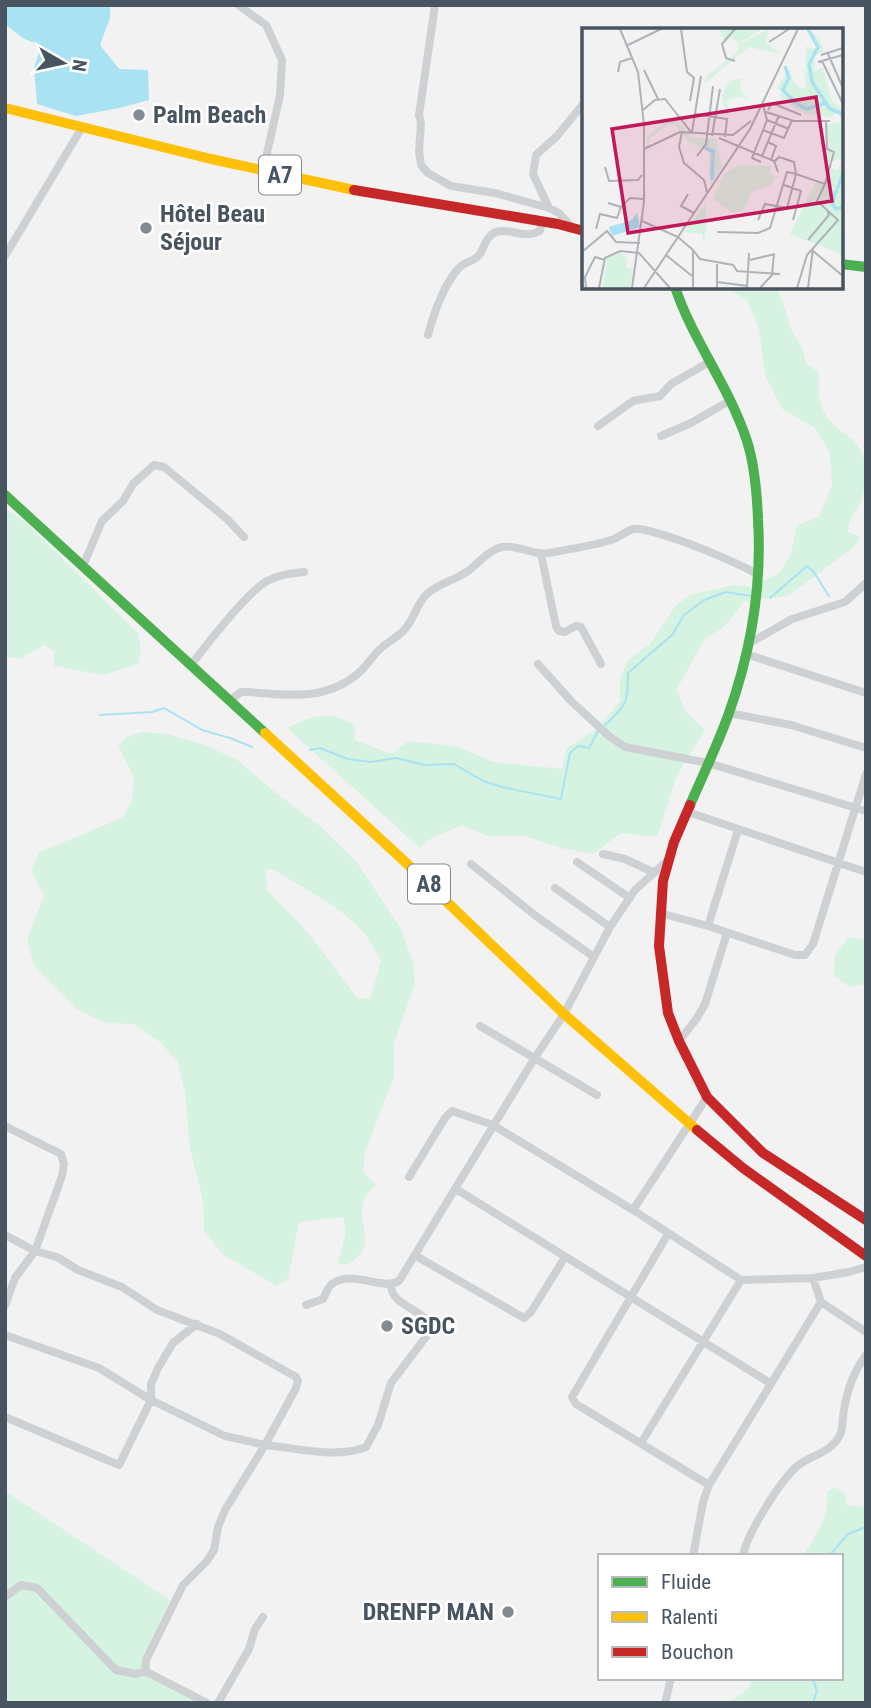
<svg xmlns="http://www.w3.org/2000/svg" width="871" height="1708" viewBox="0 0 871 1708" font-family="'Roboto Condensed',sans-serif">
<rect width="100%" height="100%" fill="#f3f2f2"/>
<path fill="#d6f2e1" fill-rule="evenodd" d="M724 287H776C783 300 786 312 790 326 796 342 803 343 806 363L819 373C818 391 818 410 833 424 848 438 862 441 865 465 867 475 865 488 862 498 858 511 848 517 848 532L860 536 855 546 788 596 745 601 725 626 704 640 677 689 684 709 705 730 677 775 657 837 621 833 593 854 561 848 524 836H487L462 825 428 840 420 848 287 728C314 715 327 710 355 725V740L392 754 408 741 459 747 493 762 562 769 567 748 595 730 620 702V679L627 661 650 644 674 608 689 595 734 585 752 587 779 573 791 554 797 525 819 517 832 485 830 453 815 428 782 409 765 375 759 329 747 300Z
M5 508 25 522 138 633 141 651 138 664 103 675 54 666V651L44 645 20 659 5 657Z
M141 732 168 734 204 745 236 759 275 792 321 827 356 861 401 929 413 962 415 984 394 1043V1076L365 1152 363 1171 376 1185C371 1190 364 1197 363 1204 357 1232 380 1243 347 1265L338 1264 346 1232 343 1217 299 1222 288 1279 277 1286 223 1255 204 1230 203 1201 190 1149 185 1092 178 1062 160 1042 134 1024 106 1023 78 1010 34 966 27 940 44 895 31 871 39 852 122 818 132 801 134 778 118 746 126 738ZM268 869 275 870C316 897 360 913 381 961L370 999 357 998 310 935 267 890 266 873Z
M849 937 866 940V984L849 987 834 975 835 955Z
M835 1487 844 1493 847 1505 866 1507V1703H730L748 1688 752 1678H841V1556H802C816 1537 830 1515 827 1492Z
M5 1491 170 1600 148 1650 151 1671 205 1703H5Z"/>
<path fill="#a9e2f2" d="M5 5H110V18L100 45 119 69 148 70 149 100 119 108 76 116 37 104 34 68 41 46 23 38 6 25Z"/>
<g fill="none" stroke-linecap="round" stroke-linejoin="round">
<path stroke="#a9e2f2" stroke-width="2" d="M770 598 807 566 813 571 829 596
M100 715 152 712 164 708 202 730 230 738 252 747
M605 725C627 704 628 703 628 673L672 635 684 615 704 600 726 592 751 596
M310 750 320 748 348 759 371 762 396 758 425 765 454 764 483 781 502 787 561 799 570 753 578 746 589 748 598 731
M829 1556 848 1534 866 1527
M809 1678 814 1682 817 1691 813 1703"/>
<path stroke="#ced1d3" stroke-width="8" d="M238 5 266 25 282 60 280 95 263 171
M435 5 419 115 421 123 419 151 421 165 428 173 451 186 495 193 549 208 559 213 569 224
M549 208 533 174 536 155 557 136 584 103
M5 256 81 129
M428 335C434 313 443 286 458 269 464 261 475 262 480 254 485 246 486 236 496 232 511 227 522 240 540 231L542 222
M598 426 633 401 660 396 671 384 711 361
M661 436 691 423 731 400
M541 554 556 626 559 631 565 632 576 626 581 627 601 664
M83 566 102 521 123 501 133 484 154 465 164 467 227 519 244 537
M748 644 792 619 845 602 866 583
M746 654 866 693
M538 664 571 701 610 737 625 747 708 763 866 811
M190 666C207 645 246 593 267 581 278 575 291 573 304 572
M229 701 241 692H247C289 695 328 702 362 670 368 663 373 656 379 650 387 642 397 638 404 630 414 620 416 605 426 595 438 583 454 581 468 571 478 564 488 550 502 547 518 544 533 556 549 553 569 549 592 546 611 540 622 537 628 527 640 529 672 535 730 559 759 575
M729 713 791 725 866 748
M688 812 866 872
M603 854 625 859 653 872
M577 862 630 898
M471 864 536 916 594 957
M555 888 610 927
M660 913 708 926 795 955H805L813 944 866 774
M708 926 738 830
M480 1026 597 1095
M679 1041 697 1018 705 1004 727 933
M5 1126 61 1154 64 1164 62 1176 35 1251 15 1278 5 1306
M409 1177 445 1118 452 1111 493 1125 633 1210 741 1280 813 1278 849 1272 866 1267
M456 1189 770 1383
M633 1210 707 1097
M668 1234 572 1397 576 1404 709 1485
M5 1235 35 1251 57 1257 78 1270 122 1287 157 1310 220 1334 296 1377 298 1381 296 1388 265 1445C297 1448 336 1459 366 1447L378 1425 391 1383 428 1334C435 1308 390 1310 391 1284
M416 1256 524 1318 531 1312 565 1257
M821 1302 866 1332
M306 1305 323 1299C326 1294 327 1288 332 1284 352 1269 382 1291 399 1281L534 1059 564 1014 610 927 635 890 668 860
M5 1335 99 1368 151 1400 225 1436 265 1445 225 1510 218 1527 214 1550 207 1561 183 1585 146 1660 145 1671 207 1703
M5 1417 119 1465 151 1400V1384L158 1368 173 1343 197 1324
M641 1443 741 1280
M693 1556 703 1502 709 1485 821 1302 813 1278
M743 1556C746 1535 782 1477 800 1464 813 1455 830 1452 839 1437 844 1429 842 1419 844 1410 847 1391 854 1371 866 1355
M5 1597 21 1585 37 1588 116 1670 136 1674 145 1671
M218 1703 249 1649 255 1629 263 1617
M665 1703 671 1678"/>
<path stroke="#4caf50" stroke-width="10" d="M841 264 866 267
M675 287C693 341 729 386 747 441 755 466 757 493 758 520 762 585 751 651 729 713 718 744 703 775 690 805
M5 495 265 733"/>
<path stroke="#ffc107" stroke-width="10" d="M5 108 211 159 354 190
M265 733 402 859 564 1014 697 1130"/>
<path stroke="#c62828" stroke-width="10" d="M354 190 558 224 584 231
M690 805 674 842 663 881 659 946 668 1013 679 1041 707 1097 763 1153 866 1220
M697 1130 743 1168 866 1256"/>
</g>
<g fill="#848b93" stroke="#fff" stroke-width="2.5">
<circle cx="139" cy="115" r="7"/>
<circle cx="146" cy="228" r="7"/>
<circle cx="387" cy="1326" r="7"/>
<circle cx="508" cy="1612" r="7"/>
</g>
<g text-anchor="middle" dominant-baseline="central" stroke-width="5" stroke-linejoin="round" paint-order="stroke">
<g fill="#fff" stroke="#7f8790" stroke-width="2">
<rect x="259" y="155.5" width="42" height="39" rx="5"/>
<rect x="408" y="864.5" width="42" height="39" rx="5"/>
</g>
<g font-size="23" font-weight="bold" fill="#485460">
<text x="280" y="175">A7</text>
<text x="429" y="884">A8</text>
</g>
<g font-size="24" font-weight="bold" fill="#485460" stroke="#fff" text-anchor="start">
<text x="153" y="115">Palm Beach</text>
<text x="160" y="214">Hôtel Beau<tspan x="160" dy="28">Séjour</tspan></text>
<text x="401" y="1326">SGDC</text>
<text x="494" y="1612" text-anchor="end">DRENFP MAN</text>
</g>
</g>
<g transform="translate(582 28)">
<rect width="261" height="261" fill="#f3f2f2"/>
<path d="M142 1H180L156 16 151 10 142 12 138 4ZM187 1 183 14 199 26 167 19 121 57 125 48 155 24 157 16ZM226 1 238 11 242 24 233 27 232 43 241 40 250 73 261 83V130L246 135 242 97 260 94 256 84 249 90 225 86 209 78V72L197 70 200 63 195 61 207 40 211 54 223 62 224 18 234 22 236 19ZM152 51H159L158 61 167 72 159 68 144 72 148 85 145 87 140 72 143 59ZM94 92 110 109 134 111 140 139 128 157 127 124 106 113 93 97H85L68 110 65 126V108L84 94ZM261 133V227L208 206 234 154 241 156 249 140 255 142ZM156 137 190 138 187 146 195 148 189 157 170 164 161 183 150 185 131 171 142 146ZM123 176 125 195 122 217 120 206 102 204ZM39 224 46 232 44 240 51 241 48 260H21L25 230Z" fill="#d6f2e1"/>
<path d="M55 185 58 199 30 208 27 199 50 192Z" fill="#a9e2f2"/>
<path fill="none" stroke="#a9e2f2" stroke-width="3.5" d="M226 1 236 19 227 36 230 54 248 81 261 86M203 38 207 50 201 62 214 75 225 81 243 75M123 120 131 123 130 152M261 145 250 175 254 181 261 179M261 204V236"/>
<path fill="none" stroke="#afb3b8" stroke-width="2" d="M38 1 56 44 62 97V174L50 260M99 1 105 44 112 50 108 73M187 14 207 1M46 17 79 1M246 26 261 60M239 27 261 20M153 33 144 30 140 16 153 1M240 33 261 76M236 34 261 27M62 42 76 71M36 44 38 34 50 30M61 82 73 72 83 71 109 104M186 82 190 75 219 87M184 84 212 93H248M113 86 145 91 143 109M185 92 207 101M181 102 202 110 210 92M100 104 97 119 102 135 122 152 125 164M110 104 119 48M130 108 138 61M137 110 192 133 196 144M186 114 194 118 189 132M62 121 98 104 151 107 169 93M115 128 124 116 131 58M180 128 197 87M179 134 170 130 185 92 181 77M23 139 27 153 56 152 60 147M202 157 219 163 211 192M106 166 99 178 112 185M26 175 39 179 48 170 62 171M176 192 183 176 205 180 214 146 243 156 252 124 245 121 244 94M60 193 96 209 111 222V260M14 201 18 186 35 190 39 179M135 204 176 205 188 200 205 144 214 146 212 134 197 129 192 134M226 212 247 187 245 182M111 222 118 231 151 237 155 243 198 246M231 223 261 248M0 224 25 203 34 214 58 215M84 227 110 248M168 232 193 226M135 236V260M135 254 166 258M4 260 3 249 13 229 23 232M17 260 23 230 38 223 57 225 88 260M62 260 168 101 216 1M165 260 167 225M178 260 190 247 192 226M215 260 225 227 256 192 235 173 243 156M226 260 231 221"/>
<path fill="#c2185b" fill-opacity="0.15" stroke="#c2185b" stroke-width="3.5" d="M234 69 250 173 46 205 30 101Z"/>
<rect width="261" height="261" fill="none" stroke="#485460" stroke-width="3.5"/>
</g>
<rect width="871" height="1708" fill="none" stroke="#485460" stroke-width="14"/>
<rect x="598" y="1554" width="245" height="126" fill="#ffffff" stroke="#b6bbbf" stroke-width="2"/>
<rect x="612" y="1577" width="35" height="10" fill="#4caf50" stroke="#b6bbbf" stroke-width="2"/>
<text x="661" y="1589" font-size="21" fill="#485460">Fluide</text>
<rect x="612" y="1612" width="35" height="10" fill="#ffc107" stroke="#b6bbbf" stroke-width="2"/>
<text x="661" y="1624" font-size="21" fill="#485460">Ralenti</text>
<rect x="612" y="1647" width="35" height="10" fill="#c62828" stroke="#b6bbbf" stroke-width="2"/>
<text x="661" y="1659" font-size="21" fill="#485460">Bouchon</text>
<g transform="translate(63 63) rotate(99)" stroke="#ffffff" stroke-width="5" paint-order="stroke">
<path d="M0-5L12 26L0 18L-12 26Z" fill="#485460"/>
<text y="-10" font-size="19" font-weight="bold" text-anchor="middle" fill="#485460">N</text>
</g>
</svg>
